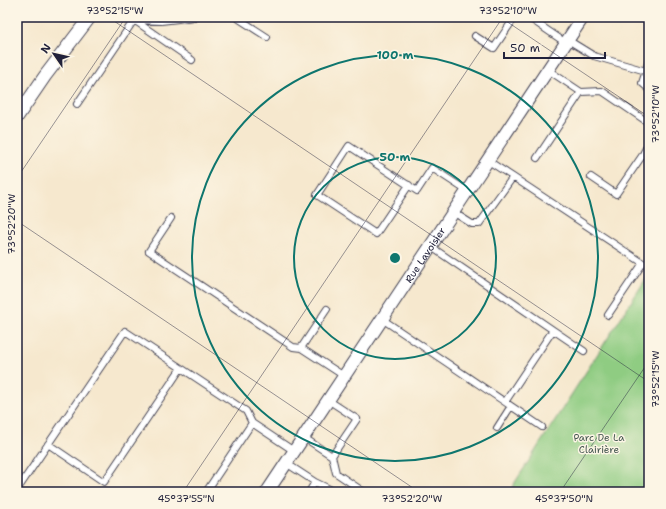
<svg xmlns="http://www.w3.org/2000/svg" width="666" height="509" viewBox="0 0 666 509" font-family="'Shantell Sans',sans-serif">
<rect width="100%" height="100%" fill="#fcf5e5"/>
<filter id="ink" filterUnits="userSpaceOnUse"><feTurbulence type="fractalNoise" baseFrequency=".025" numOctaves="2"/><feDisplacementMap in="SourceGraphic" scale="8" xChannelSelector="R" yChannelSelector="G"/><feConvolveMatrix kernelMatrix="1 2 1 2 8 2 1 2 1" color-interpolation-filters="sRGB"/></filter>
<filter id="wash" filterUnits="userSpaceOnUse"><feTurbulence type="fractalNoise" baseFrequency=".012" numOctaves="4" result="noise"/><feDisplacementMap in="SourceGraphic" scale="16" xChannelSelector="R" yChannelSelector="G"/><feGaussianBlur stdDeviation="0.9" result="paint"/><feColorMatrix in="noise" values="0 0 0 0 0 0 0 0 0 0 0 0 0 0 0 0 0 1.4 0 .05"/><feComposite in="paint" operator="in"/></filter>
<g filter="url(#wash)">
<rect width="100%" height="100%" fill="#f6e8ce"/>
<path fill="#8fcc82" stroke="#58775e" d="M649 274V492H519L512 487Z"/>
</g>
<g filter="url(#ink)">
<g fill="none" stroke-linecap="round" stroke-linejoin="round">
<defs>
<path id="lane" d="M236 17 267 37
M528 17 566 43
M17 20 20 17
M134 20 192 60
M134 20 161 21 195 17
M475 36 494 48 515 17
M568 40 594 56 646 71 649 59
M646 71 642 83 649 89
M581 92 602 91 649 123
M77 104 134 20 129 17
M537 158 581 92 548 70
M513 177 643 263 608 315
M591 177 616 194 642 156 649 142
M409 185 376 234 317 195 349 146 417 191 432 168 467 191
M453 212 472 224H479L513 177 487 160
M171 218 149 251 293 347 301 348
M430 246 553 330 505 402
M327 309 301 348 344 376
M382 319 542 427
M553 330 584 351
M497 428 511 406
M303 437 332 456 357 419 328 400
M48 444 104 482 181 368
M332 456 336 473 364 492
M286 463 315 482 309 492
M315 482 336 492
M17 490 125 331 246 411 252 423
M206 492 252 423 294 451"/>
<g id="street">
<path d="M17 117 45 76 90 17"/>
<path id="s1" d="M267 492 583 17"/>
</g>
</defs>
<use href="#lane" stroke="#424051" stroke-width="8"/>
<use href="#street" stroke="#424051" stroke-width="14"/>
<use href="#lane" stroke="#fff" stroke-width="6"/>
<use href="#street" stroke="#fff" stroke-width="12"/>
</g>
</g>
<path fill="none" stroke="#22223b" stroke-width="1" stroke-opacity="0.45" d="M108 17 649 382M500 17 649 117M17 178 126 17M17 221 419 492M17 486 26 492M183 492 503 17M560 492 649 361"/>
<g fill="none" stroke="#0f766e" stroke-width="2">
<circle cx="395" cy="258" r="101"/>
<circle cx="395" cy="258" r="203"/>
</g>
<g text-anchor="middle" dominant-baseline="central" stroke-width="3" stroke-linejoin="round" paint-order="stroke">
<g font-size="10" fill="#22223b" stroke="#fcf5e5">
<text stroke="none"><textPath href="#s1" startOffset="285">Rue Lavoisier</textPath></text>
</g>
<g font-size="10" fill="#435550" stroke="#fcf5e5">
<text x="599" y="437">Parc De La<tspan x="599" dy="12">Clairière</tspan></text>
</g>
</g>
<circle cx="395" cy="258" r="6" fill="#0f766e" stroke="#fcf5e5" stroke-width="2"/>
<g font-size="12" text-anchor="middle" font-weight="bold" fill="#0f766e" stroke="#fcf5e5" stroke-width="3" stroke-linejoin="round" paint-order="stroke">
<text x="395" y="59">100 m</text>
<text x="395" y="161">50 m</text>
</g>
<rect width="666" height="509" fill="none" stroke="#fcf5e5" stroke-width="44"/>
<g transform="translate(54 54) rotate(304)" stroke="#fcf5e5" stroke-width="3" paint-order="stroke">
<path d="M0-3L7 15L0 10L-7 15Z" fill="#22223b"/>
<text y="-6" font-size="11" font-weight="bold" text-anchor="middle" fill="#22223b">N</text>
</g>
<path d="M504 52v6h101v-6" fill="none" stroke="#22223b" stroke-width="2"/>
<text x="510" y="52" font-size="12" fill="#22223b" stroke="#fcf5e5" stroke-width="3" paint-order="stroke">50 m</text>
<rect x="22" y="22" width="622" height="465" fill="none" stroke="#22223b" stroke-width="1.5"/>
<g font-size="10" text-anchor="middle" fill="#22223b">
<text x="115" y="14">73°52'15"W</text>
<text x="508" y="14">73°52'10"W</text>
<text transform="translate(655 114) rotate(-90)" y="4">73°52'10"W</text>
<text transform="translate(11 224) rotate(-90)" y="4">73°52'20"W</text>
<text transform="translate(655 379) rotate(-90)" y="4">73°52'15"W</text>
<text x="186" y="502">45°37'55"N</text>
<text x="412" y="502">73°52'20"W</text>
<text x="564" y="502">45°37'50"N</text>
</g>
</svg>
